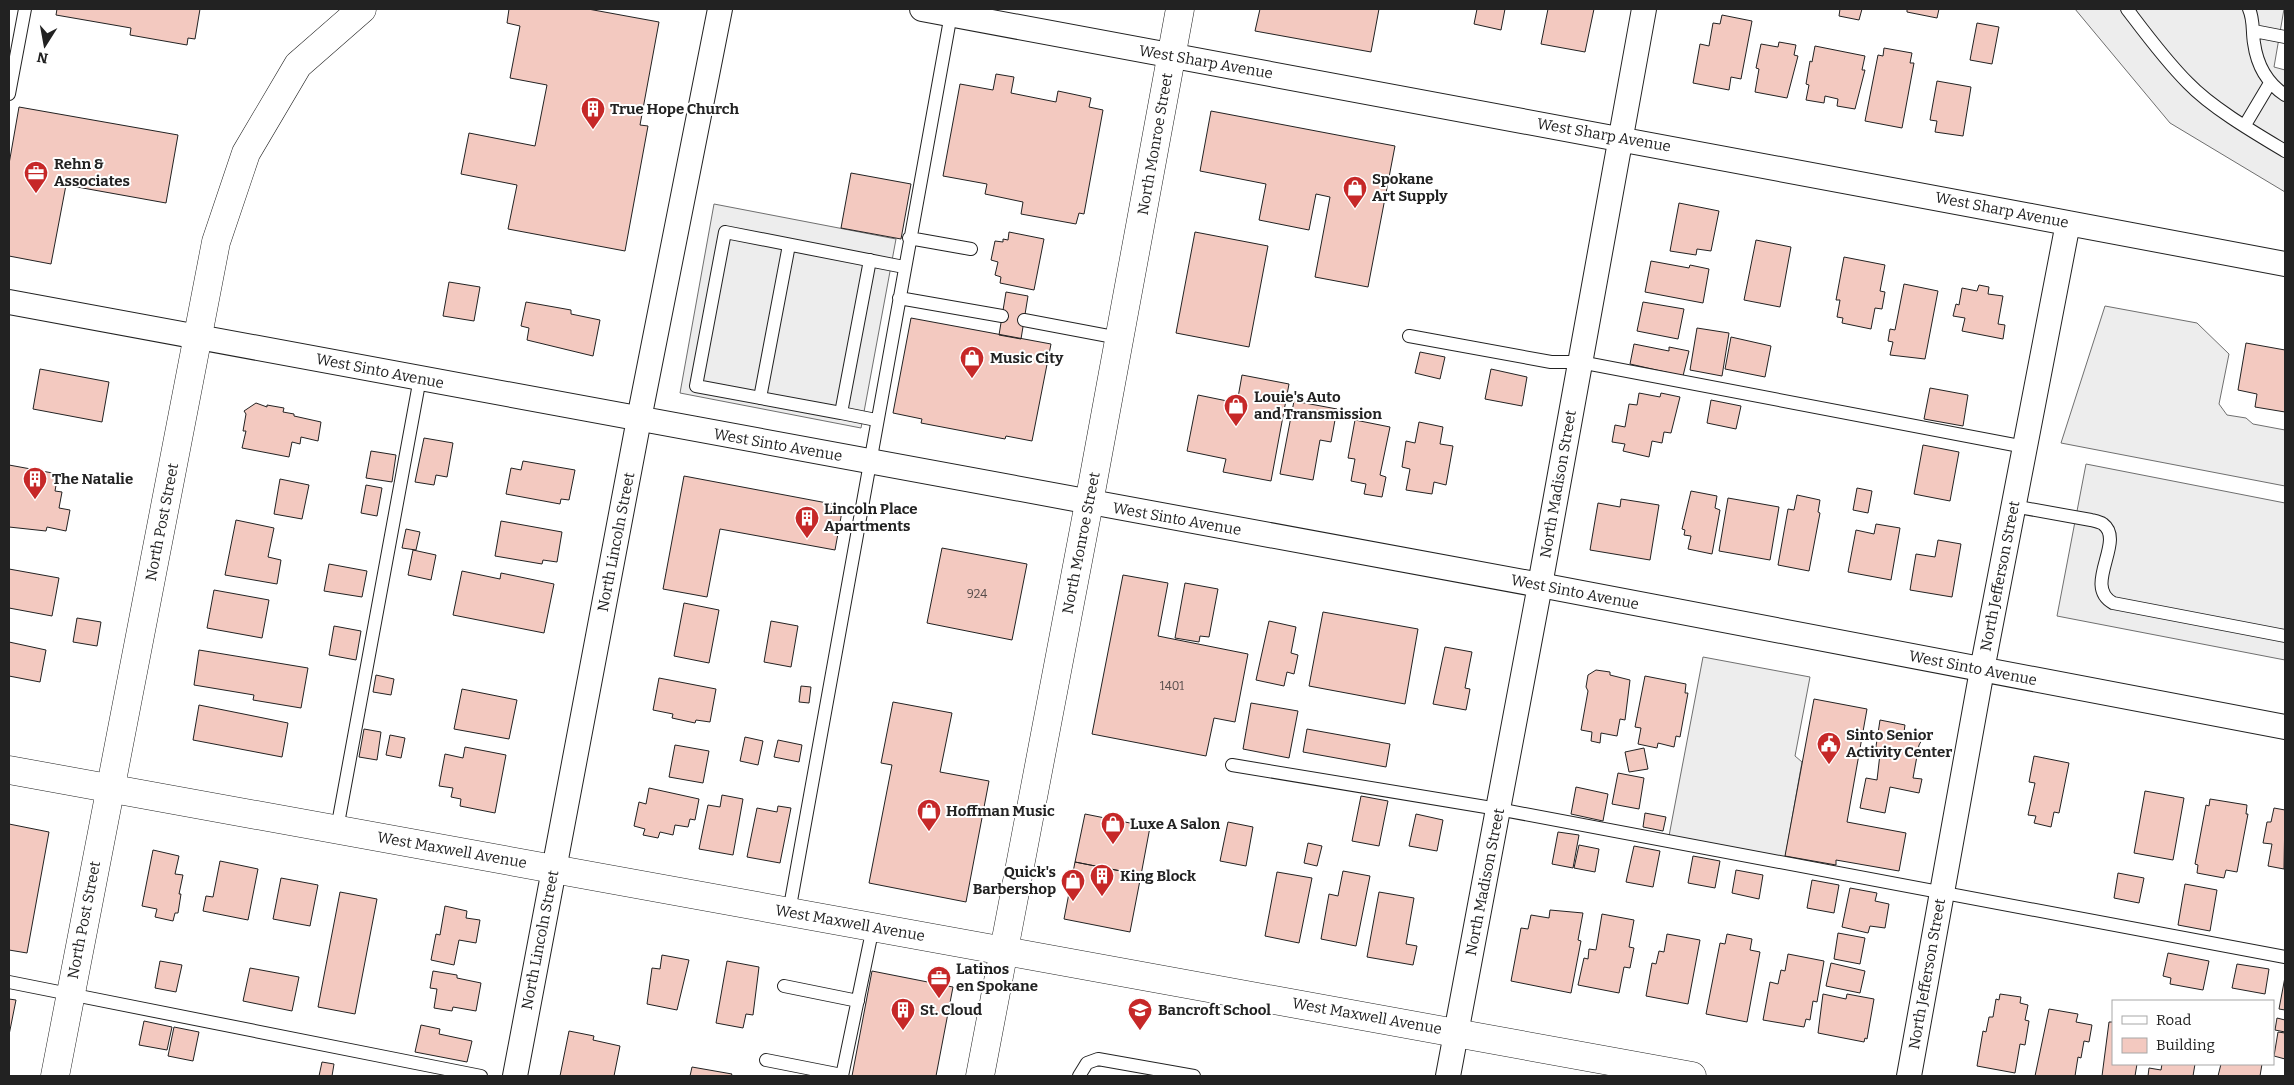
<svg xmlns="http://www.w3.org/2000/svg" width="2294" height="1085" viewBox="0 0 2294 1085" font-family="Bitter,serif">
<rect width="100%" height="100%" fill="#fff"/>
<path fill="#ededed" stroke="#6f6f6f" d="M2075 9H2284L2274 67 2285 70V192L2170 123Z
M714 204 896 239 861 428 680 393Z
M2105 306 2197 323 2229 354 2219 404 2227 415 2246 418 2253 424 2285 430V486L2061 443Z
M2086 464 2285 503V660L2057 616Z
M1703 657 1810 677 1795 756 1802 762 1785 858 1669 836Z"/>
<path fill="#f3c9c0" stroke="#222" d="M57 9H200L195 39 188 38 187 45 130 35 131 28 56 15Z
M509 9H588L659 22 640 125 648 126 625 251 508 229 517 185 461 174 469 133 535 146 547 85 510 78 520 26 507 23Z
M1260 9H1379L1371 52 1255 31Z
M1477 9H1505L1501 30 1474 24Z
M1548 9H1594L1585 52 1541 44Z
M1840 9H1862L1859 20 1839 16Z
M1907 9H1939L1937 18 1907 12Z
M1722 15 1752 21 1741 79 1731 77 1729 90 1693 83 1700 44 1709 46 1713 23 1720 24Z
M1977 23 1999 27 1992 64 1970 60Z
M1779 42 1796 45 1794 55 1798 56 1787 98 1755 92 1759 69 1756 68 1761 44 1778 47Z
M1815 46 1865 56 1862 70H1865L1855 109 1837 106 1838 99 1825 96 1824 103 1806 100 1809 85 1806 84 1810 61 1812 62Z
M1884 48 1912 53 1910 63H1914L1902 128 1865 121 1878 55 1883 56Z
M996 74 1014 77 1011 93 1056 102 1058 91 1091 98 1089 107 1103 110 1084 214 1079 213 1076 224 1021 214 1023 202 985 194 987 184 943 176 960 84 993 90Z
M1937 81 1971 87 1963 136 1935 132 1937 121 1930 120Z
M19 107 178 135 166 203 66 185 51 264 9 256V164Z
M1211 111 1395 146 1368 287 1315 277 1330 197 1316 194 1309 230 1259 220 1266 184 1200 171Z
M851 173 911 184 901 239 841 228Z
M1679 203 1719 211 1711 251 1697 249 1696 255 1670 251Z
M1009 232 1044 239 1034 290 1000 283 1001 277 995 275 998 262 991 260 995 241 1003 242V239L1008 240Z
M1195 232 1268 246 1249 347 1176 333Z
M1756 240 1791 247 1780 307 1744 300Z
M1844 257 1885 265 1880 291 1885 292 1882 309 1875 308 1871 329 1842 323 1843 318 1837 317 1840 300H1836Z
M1651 261 1689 268 1690 265 1709 269 1703 303 1645 292Z
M449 282 480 287 474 321 443 316Z
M1904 284 1938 291 1925 359 1890 355 1893 342 1888 341 1890 329 1895 330Z
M1979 285 1989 287 1988 294 2003 296 1998 324 2005 325 2003 339 1962 331 1965 318 1953 316 1956 304 1959 305 1962 288 1977 291Z
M1006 292 1028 296 1021 339 999 335Z
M526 302 571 310V314L600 320 593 356 527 340 529 328 521 326Z
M1643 302 1684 309 1678 339 1637 331Z
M911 318 1051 344 1032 441 1006 436 1005 439 921 423 922 419 893 413Z
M1697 328 1729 333 1722 376 1690 370Z
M1731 337 1771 346 1765 377 1725 369Z
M2246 343 2285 350V412L2255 407 2257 394 2238 390Z
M1634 344 1669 351V347L1689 351 1683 376 1630 364Z
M1420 352 1445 357 1440 379 1415 373Z
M40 369 109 382 102 422 33 409Z
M1491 369 1527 377 1522 406 1485 399Z
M1242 375 1289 384 1271 481 1223 472 1226 459 1187 451 1198 395 1237 403Z
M1930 388 1968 395 1963 426 1924 419Z
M1639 393 1660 397 1661 393 1680 397 1671 433 1664 432 1662 443 1652 441 1649 457 1623 451 1625 444 1612 442 1615 425 1625 427 1629 404 1637 405Z
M1711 400 1741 406 1736 429 1707 423Z
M1294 401 1337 409 1331 442 1320 440 1313 480 1280 474Z
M256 403 267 407V405L284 408 283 412 294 414V416L321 422 318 441 301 437 300 444 292 442 289 457 242 448 246 431H243L246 414 244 411Z
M1355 420 1390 427 1380 475 1386 477 1382 497 1364 494 1366 484 1351 481 1355 459 1348 458Z
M1419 422 1443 427 1440 444 1453 446 1446 485 1434 482 1432 494 1406 490 1410 469 1402 467 1406 441 1415 443Z
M424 438 453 443 447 477 436 475 434 485 415 482Z
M1923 445 1959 452 1950 501 1914 494Z
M371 451 396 455 392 482 366 478Z
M523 461 575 470 569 500 561 499 560 504 506 494 511 468 521 470Z
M9 465 58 474 55 491 62 492 59 508 70 510 66 531 47 527 46 531 9 527Z
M684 476 843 506 835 550 720 529 707 597 663 589Z
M280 479 309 485 302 519 274 514Z
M366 485 382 488 377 516 361 513Z
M1857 488 1872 491 1868 513 1853 510Z
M1691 491 1717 496 1715 508 1720 510 1712 554 1688 549 1691 536 1684 535 1685 530 1682 529Z
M1797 495 1820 500 1818 512 1820 513 1809 571 1778 565 1788 509 1794 510Z
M1728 498 1779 507 1770 560 1719 551Z
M1621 499 1659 505 1650 560 1590 550 1598 503 1620 507Z
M236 520 274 528 268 557 281 560 277 584 225 575Z
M501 521 562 532 557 562 543 560 542 564 495 556Z
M1876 524 1900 528 1891 580 1848 572 1856 530 1874 534Z
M406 529 420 532 416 550 402 548Z
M1938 540 1961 544 1952 597 1910 590 1916 554 1935 557Z
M942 548 1027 564 1012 640 927 623Z
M413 550 436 555 431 580 408 575Z
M329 564 367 571 362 597 324 591Z
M9 569 59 578 52 616 9 608Z
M462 571 500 579 501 573 554 584 544 633 453 615Z
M1123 575 1168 583 1158 636 1248 654 1235 722 1214 718 1206 756 1092 734Z
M1185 583 1218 589 1209 637 1200 636 1199 642 1175 638Z
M214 590 269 600 262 638 207 628Z
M684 603 719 610 709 663 674 656Z
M1323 612 1418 629 1405 704 1309 686Z
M77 618 101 622 97 646 73 642Z
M771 621 798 626 791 667 764 662Z
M1269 621 1296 627 1291 653 1298 655 1294 674 1287 672 1284 686 1256 680Z
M334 626 361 631 356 660 329 655Z
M9 642 46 650 40 682 9 676Z
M1445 647 1472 652 1465 688 1470 689 1466 710 1433 704Z
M199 650 308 668 301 708 253 700 254 695 194 685Z
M1596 670 1610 672V675L1630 680 1625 720 1620 719 1617 736 1601 733 1600 743 1591 741 1592 732 1581 730 1588 691 1586 687 1588 675Z
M376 675 394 679 391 695 373 692Z
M1645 676 1686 684 1685 693H1688L1680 737 1676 736 1674 747 1658 743 1657 748 1638 744 1641 728 1635 727Z
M659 678 716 689 710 722 696 720 695 723 672 718 673 714 653 710Z
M801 686 811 687 809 703 799 702Z
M462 689 517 700 509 739 454 729Z
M1814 699 1867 709 1847 822 1906 833 1899 871 1836 860V865L1785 856Z
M893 702 952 713 940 772 989 781 966 902 869 883 892 765 881 763Z
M1251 703 1298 711 1289 758 1243 749Z
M199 705 288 723 282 757 193 740Z
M1880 720 1905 725 1904 732H1919L1923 738 1919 745 1913 778 1922 779 1919 793 1890 787 1885 813 1860 808 1866 778 1877 780 1880 754 1875 753Z
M364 729 381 732 377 760 359 757Z
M1307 729 1390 744 1386 767 1303 752Z
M390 735 405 738 401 758 386 755Z
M745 737 763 741 758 765 740 761Z
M778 740 802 745 799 762 774 757Z
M675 745 709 751 703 783 669 777Z
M465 747 506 755 495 813 460 806 461 799 451 797 453 788 439 786 445 754 463 758Z
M1644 748 1648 769 1629 772 1625 752Z
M2034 756 2069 763 2059 813 2054 812 2051 827 2034 823 2036 816 2028 815 2035 783 2029 782Z
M1618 773 1644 778 1639 809 1612 804Z
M1576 787 1608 794 1603 821 1571 814Z
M649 788 699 799 695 820 690 819 688 827 675 825 673 835 660 832 658 838 643 835 645 829 634 826 639 802 646 804Z
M2145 791 2184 798 2173 860 2134 853Z
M722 795 743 799 733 855 699 849 708 805 720 807Z
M1361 796 1388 801 1379 846 1352 841Z
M2210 799 2247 805 2246 814H2248L2237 872 2226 870 2224 878 2197 873 2198 865 2195 864 2206 805 2209 806Z
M778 806 791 808 780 863 747 857 757 808 777 812Z
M2274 808 2285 810 2284 869 2268 866 2272 844 2263 843 2267 822H2271Z
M1645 813 1666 817 1663 831 1643 827Z
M1085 814 1150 827 1141 875 1075 862Z
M1416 814 1443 820 1437 851 1409 846Z
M1228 822 1253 827 1246 866 1220 861Z
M9 824 49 832 27 953 9 950Z
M1558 832 1579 835 1573 868 1552 864Z
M1308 843 1322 846 1317 866 1304 863Z
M1579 845 1599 849 1595 872 1574 868Z
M1634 846 1660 851 1653 887 1626 882Z
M153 850 179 856 175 874 183 875 179 894H181L178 913H175L173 921 155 917 157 909 142 906Z
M1693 856 1720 861 1715 888 1688 883Z
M220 861 258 869 248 920 203 911 206 896 213 897Z
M1075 862 1141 875 1130 932 1064 919Z
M1736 870 1763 875 1759 899 1732 893Z
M1343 871 1370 876 1356 946 1321 939 1329 894 1338 896Z
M1277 872 1312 878 1299 943 1265 936Z
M2118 873 2144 878 2139 903 2114 898Z
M281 878 318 885 310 926 273 919Z
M1812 880 1839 885 1834 913 1807 908Z
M2185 884 2217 890 2210 931 2178 925Z
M1850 888 1877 893 1875 901 1889 904 1885 928 1870 926 1868 933 1842 927Z
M340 892 377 899 355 1014 318 1007Z
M1379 892 1414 898 1406 944 1417 946 1413 965 1367 957Z
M445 906 467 911 466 918 480 920 476 943 459 940 454 965 431 960 436 934 440 935Z
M1550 910 1583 913 1578 940 1581 941 1571 993 1511 981 1521 928 1528 929 1531 915 1549 918Z
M1602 914 1634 920 1629 947 1634 948 1630 968 1624 967 1619 993 1578 985 1584 958 1588 959 1589 949 1596 950Z
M1838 933 1865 938 1860 964 1834 959Z
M1667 934 1700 940 1688 1004 1646 996 1652 963 1656 964 1659 951 1664 952Z
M1727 934 1752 939 1750 950 1760 952 1747 1022 1706 1014 1720 943 1725 944Z
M2168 953 2209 961 2203 990 2170 984 2171 978 2163 976Z
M1788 954 1824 961 1817 1002 1813 1001 1810 1020 1806 1019 1804 1027 1763 1020 1770 982 1778 984 1781 970 1785 971Z
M662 955 689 960 677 1010 647 1004 652 968 660 969Z
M160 961 182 965 176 992 155 988Z
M727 961 759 967 753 1015 746 1014 743 1028 716 1023Z
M1831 963 1865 971 1860 993 1826 986Z
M2237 964 2269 969 2265 994 2232 988Z
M250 968 299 977 292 1011 243 1001Z
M433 971 457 975V978L481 983 476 1011 453 1007 452 1011 434 1008 437 989 430 988Z
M872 971 953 987 936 1076H852Z
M2285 977V1010L2279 1009Z
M1823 994 1846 999 1847 994 1874 999 1867 1039 1865 1038 1864 1042 1818 1033Z
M2000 994 2021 997 2020 1003 2028 1005 2025 1020 2029 1021 2025 1045 2020 1044 2015 1073 1977 1066 1983 1031 1986 1032 1989 1017H1993L1996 999 1999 1000Z
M9 999 16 1000 9 1035Z
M2049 1009 2078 1014 2076 1022 2092 1025 2089 1042 2084 1041 2081 1058 2078 1057 2075 1076H2035Z
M2277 1018 2285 1020V1032L2275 1030Z
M144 1021 172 1027 167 1050 139 1045Z
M2109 1022H2113V1064H2137L2135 1076H2102Z
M421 1025 440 1029 439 1034 472 1041 467 1062 415 1052Z
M174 1027 199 1032 193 1061 168 1056Z
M569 1031 594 1036 593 1040 620 1046 614 1076H560Z
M2278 1032 2285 1033V1059L2274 1056Z
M322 1062 334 1064 332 1076H319Z
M2162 1064H2195L2193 1076H2148L2149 1068 2161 1070Z
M2221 1064H2262L2260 1076H2218Z
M692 1067 732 1074 731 1076H690Z"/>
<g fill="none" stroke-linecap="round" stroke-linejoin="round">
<defs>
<path id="service" d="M2127 9C2146 34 2165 60 2188 83 2212 108 2255 133 2285 151
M2249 9C2254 20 2252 31 2254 43 2257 65 2267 83 2285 95
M2254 31 2285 37
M9 94 25 9
M2245 125 2270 83
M909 238 971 249
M870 260 841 413 696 386 725 232C785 244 845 255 904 267
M899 298 1002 316
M1024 320 1119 338
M1409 336 1551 362H1580L2025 447
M760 398 789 245
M841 413 876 420
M2013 506 2091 520C2095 521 2100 522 2103 524 2126 541 2082 586 2113 603L2285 636
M1232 765 1498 809 2285 957
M337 829 420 378
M789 912 951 14
M9 982 481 1076
M784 986 858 1001
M766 1060 842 1075
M842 1076 873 927
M1079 1076 1087 1063 1098 1059 1194 1076"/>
<path id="minor" d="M922 9C1377 93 1831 178 2285 264
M9 302 1540 585 2285 727
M515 1076 639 419 720 9
M1448 1076 1540 585 1644 9
M1909 1076 1982 670 2068 223"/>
<path id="tertiary" d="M9 770 1692 1076
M55 1076 216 242 246 153 298 65 362 9"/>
<path id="secondary" d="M980 1076 1089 503 1180 9"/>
</defs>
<use href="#service" stroke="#222" stroke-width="14"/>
<use href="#minor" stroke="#222" stroke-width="26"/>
<use href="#tertiary" stroke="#222" stroke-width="29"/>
<use href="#secondary" stroke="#222" stroke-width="29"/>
<use href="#service" stroke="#fff" stroke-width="12"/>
<use href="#minor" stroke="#fff" stroke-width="24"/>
<use href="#tertiary" stroke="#fff" stroke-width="28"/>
<use href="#secondary" stroke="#fff" stroke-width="28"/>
</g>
<defs>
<symbol id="building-pin" viewBox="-11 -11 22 30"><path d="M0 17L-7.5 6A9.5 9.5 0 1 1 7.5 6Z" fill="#c62828" stroke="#fff"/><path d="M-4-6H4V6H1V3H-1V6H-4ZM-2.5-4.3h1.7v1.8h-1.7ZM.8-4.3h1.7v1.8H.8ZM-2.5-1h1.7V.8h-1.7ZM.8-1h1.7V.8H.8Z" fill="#fff"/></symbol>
<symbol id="office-pin" viewBox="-11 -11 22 30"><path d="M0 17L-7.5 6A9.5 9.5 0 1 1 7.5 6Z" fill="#c62828" stroke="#fff"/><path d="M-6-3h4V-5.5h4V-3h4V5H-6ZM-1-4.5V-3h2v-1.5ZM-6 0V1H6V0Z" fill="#fff"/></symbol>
<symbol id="shop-pin" viewBox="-11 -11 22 30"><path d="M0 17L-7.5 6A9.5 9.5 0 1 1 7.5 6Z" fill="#c62828" stroke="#fff"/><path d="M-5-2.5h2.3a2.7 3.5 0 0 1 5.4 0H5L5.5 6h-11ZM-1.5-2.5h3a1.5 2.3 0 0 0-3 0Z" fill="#fff"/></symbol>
<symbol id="civic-pin" viewBox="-11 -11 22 30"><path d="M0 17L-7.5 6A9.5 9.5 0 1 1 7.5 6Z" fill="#c62828" stroke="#fff"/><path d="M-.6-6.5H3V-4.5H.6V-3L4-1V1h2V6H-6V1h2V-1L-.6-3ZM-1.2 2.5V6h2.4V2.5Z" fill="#fff"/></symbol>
<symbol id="school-pin" viewBox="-11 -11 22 30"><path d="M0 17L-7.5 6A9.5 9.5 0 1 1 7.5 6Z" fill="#c62828" stroke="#fff"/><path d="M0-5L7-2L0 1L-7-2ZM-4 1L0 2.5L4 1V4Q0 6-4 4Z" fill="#fff"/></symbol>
</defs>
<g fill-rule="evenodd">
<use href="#building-pin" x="579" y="95" width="28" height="38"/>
<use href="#office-pin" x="22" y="159" width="28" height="38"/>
<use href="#shop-pin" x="1341" y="174" width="28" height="38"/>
<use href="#shop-pin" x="958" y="344" width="28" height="38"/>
<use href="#shop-pin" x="1222" y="392" width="28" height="38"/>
<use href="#building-pin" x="21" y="465" width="28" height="38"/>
<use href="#building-pin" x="793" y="504" width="28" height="38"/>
<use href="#civic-pin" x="1815" y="730" width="28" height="38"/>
<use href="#shop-pin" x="915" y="797" width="28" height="38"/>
<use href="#shop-pin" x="1099" y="810" width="28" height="38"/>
<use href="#building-pin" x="1088" y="862" width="28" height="38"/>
<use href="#shop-pin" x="1059" y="867" width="28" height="38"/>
<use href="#office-pin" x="925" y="964" width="28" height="38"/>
<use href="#building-pin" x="889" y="996" width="28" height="38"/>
<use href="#school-pin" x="1126" y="996" width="28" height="38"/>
</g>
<g text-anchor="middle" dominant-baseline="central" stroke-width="4" stroke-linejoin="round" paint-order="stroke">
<g font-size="12" fill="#564c4a">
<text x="977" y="594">924</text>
<text x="1172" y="686">1401</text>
</g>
<g font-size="15" fill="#222" stroke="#fff">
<text transform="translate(1206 62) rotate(10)">West Sharp Avenue</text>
<text transform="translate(1604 135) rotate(10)">West Sharp Avenue</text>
<text transform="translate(1155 144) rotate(-80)">North Monroe Street</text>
<text transform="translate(2002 210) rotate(11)">West Sharp Avenue</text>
<text transform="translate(380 371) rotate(11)">West Sinto Avenue</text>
<text transform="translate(778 445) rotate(10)">West Sinto Avenue</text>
<text transform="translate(1558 484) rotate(-80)">North Madison Street</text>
<text transform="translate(1177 519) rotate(10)">West Sinto Avenue</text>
<text transform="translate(162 522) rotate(-79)">North Post Street</text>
<text transform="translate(616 542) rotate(-79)">North Lincoln Street</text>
<text transform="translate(1081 543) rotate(-79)">North Monroe Street</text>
<text transform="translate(2000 576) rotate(-79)">North Jefferson Street</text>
<text transform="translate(1575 592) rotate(11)">West Sinto Avenue</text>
<text transform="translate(1973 668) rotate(11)">West Sinto Avenue</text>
<text transform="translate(452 850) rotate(10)">West Maxwell Avenue</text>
<text transform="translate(1485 882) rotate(-79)">North Madison Street</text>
<text transform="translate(84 920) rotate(-79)">North Post Street</text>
<text transform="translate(850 923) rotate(10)">West Maxwell Avenue</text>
<text transform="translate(540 940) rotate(-79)">North Lincoln Street</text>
<text transform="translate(1927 974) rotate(-80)">North Jefferson Street</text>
<text transform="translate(1367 1016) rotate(10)">West Maxwell Avenue</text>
</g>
<g font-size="15" font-weight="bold" fill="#222" stroke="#fff" text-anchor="start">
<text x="610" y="109">True Hope Church</text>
<text x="54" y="164">Rehn &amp;<tspan x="54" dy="17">Associates</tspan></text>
<text x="1372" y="179">Spokane<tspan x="1372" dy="17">Art Supply</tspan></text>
<text x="990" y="358">Music City</text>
<text x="1254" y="397">Louie's Auto<tspan x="1254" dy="17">and Transmission</tspan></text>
<text x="52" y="479">The Natalie</text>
<text x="824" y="509">Lincoln Place<tspan x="824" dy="17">Apartments</tspan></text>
<text x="1846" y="735">Sinto Senior<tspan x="1846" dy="17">Activity Center</tspan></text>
<text x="946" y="811">Hoffman Music</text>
<text x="1130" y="824">Luxe A Salon</text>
<text x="1056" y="872" text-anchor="end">Quick's<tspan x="1056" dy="17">Barbershop</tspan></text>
<text x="1120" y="876">King Block</text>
<text x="956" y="969">Latinos<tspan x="956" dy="17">en Spokane</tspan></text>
<text x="920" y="1010">St. Cloud</text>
<text x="1158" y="1010">Bancroft School</text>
</g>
</g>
<rect width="2294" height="1085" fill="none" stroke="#222222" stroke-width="20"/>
<rect x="2112" y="1000" width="162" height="65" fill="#ffffff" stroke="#a7a7a7"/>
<rect x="2122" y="1016" width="25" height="8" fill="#ffffff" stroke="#a7a7a7"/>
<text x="2156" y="1025" font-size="15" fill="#222222">Road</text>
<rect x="2122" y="1038" width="25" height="15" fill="#f3c9c0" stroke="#a7a7a7"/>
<text x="2156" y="1050" font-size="15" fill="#222222">Building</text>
<g transform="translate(45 45) rotate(191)" stroke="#ffffff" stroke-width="4" paint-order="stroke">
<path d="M0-4L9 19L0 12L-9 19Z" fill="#222222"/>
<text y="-8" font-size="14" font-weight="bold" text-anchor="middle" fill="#222222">N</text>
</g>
</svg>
